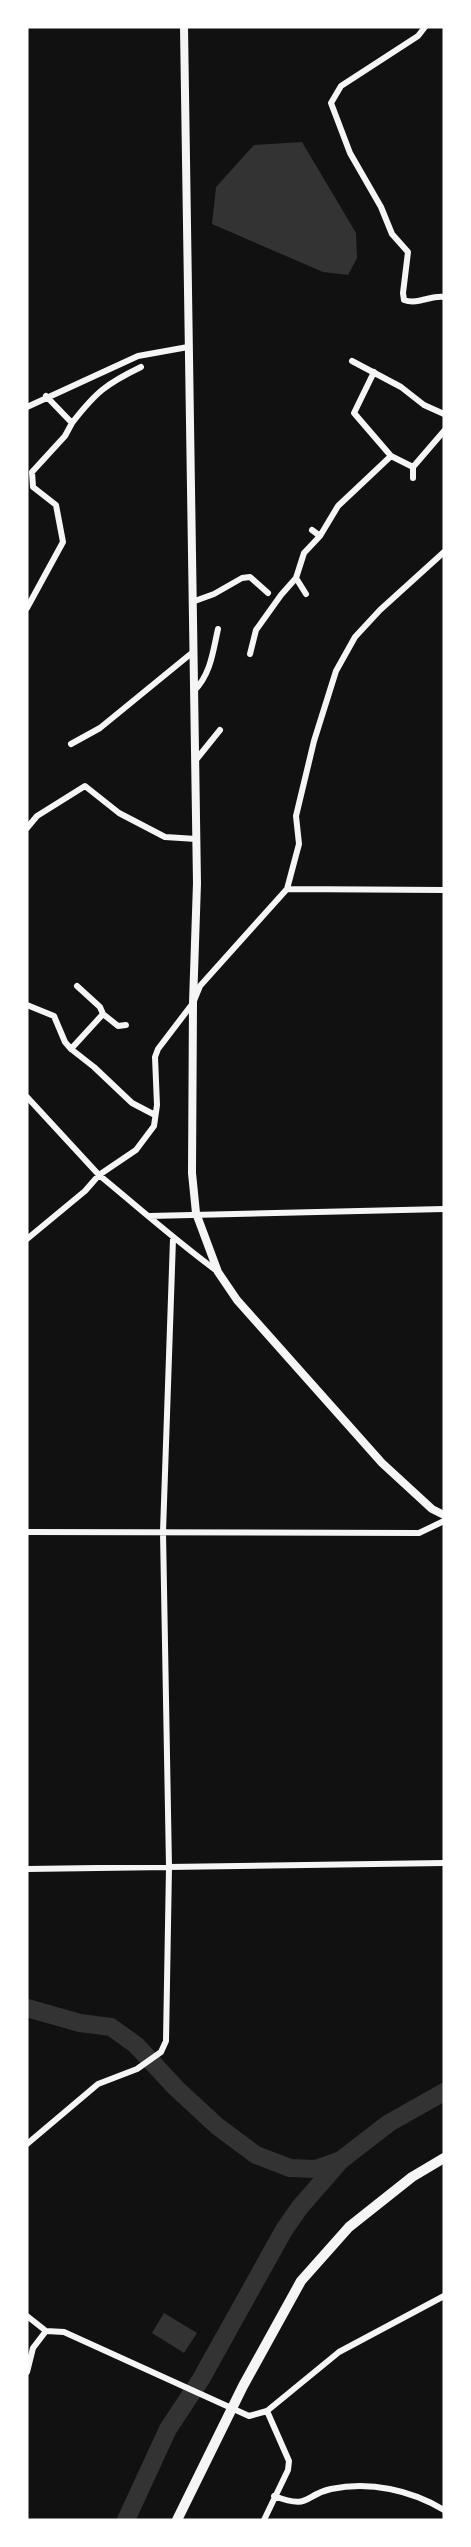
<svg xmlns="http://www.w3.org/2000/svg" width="471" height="2547" viewBox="0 0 471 2547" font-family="Mulish,sans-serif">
<rect width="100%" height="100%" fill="#111"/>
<path fill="#333" d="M302 142 356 233 357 258 348 275 323 272 212 224 216 187 254 145Z
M164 2313 197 2333 184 2353 152 2333Z"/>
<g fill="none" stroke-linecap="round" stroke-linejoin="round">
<path stroke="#333" stroke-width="18" d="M27 2008 80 2023 111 2027 136 2045 176 2088 217 2126 256 2155 290 2168 316 2169 341 2160
M126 2520 168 2429 201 2379 284 2230 300 2207 341 2160 389 2123 444 2092"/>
<path stroke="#f5f5f5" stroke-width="6" d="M425 27 418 36 341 86 331 103 350 153 381 207 392 234 408 252 403 293 404 300C418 305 431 295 444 297
M352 361 401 387 424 405 444 414
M374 372 354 413 391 456 413 467
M27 407 138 356 188 347
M72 423C96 392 106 384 141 367
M413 478V467L444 431
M320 536 338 506 391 456
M296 578 306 594
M192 602 214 594 242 578 250 577 268 593
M27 608 63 542 56 505 33 487 32 472 65 436 72 423 46 396
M250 654 256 630 281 595 296 578 304 553 320 536 312 530
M194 691C211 674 213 651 218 629
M71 744 100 728 193 652
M195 761 220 730
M27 828 37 816 85 786 119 813 165 837 196 839
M287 889 444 890
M77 986 100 1007 103 1014 71 1049 94 1067 132 1103 155 1115
M27 1005 54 1016 65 1042 71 1049
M103 1014 118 1026 126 1025
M27 1097 99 1175 136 1150 154 1126 157 1105 155 1057 158 1049 193 1003 200 986 287 889 299 844 296 816 314 741 336 671 355 637 380 610 444 552
M149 1216 444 1209
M27 1239 85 1191 99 1175C138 1207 176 1241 217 1271
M27 1532 419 1533 444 1521
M27 1869 444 1863
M27 2144 98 2084 137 2069 161 2052 166 2041 169 1867 163 1532 173 1239
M27 2316 46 2331 64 2332 86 2342 249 2416 267 2411 339 2352 444 2296
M27 2372 33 2348 46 2331
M274 2496C311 2510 303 2495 331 2489 370 2481 411 2490 444 2510
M264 2520 288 2470 289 2461 267 2411"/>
<path stroke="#f5f5f5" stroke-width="8" d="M184 27 197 883 193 1003 192 1173 196 1213 218 1272 237 1300 382 1463 432 1509 444 1515"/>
<path stroke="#f5f5f5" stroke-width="10" d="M177 2520 243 2386 301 2281 349 2227 412 2177 444 2158"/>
</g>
<rect width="471" height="2547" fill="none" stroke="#ffffff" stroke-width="57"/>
</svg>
